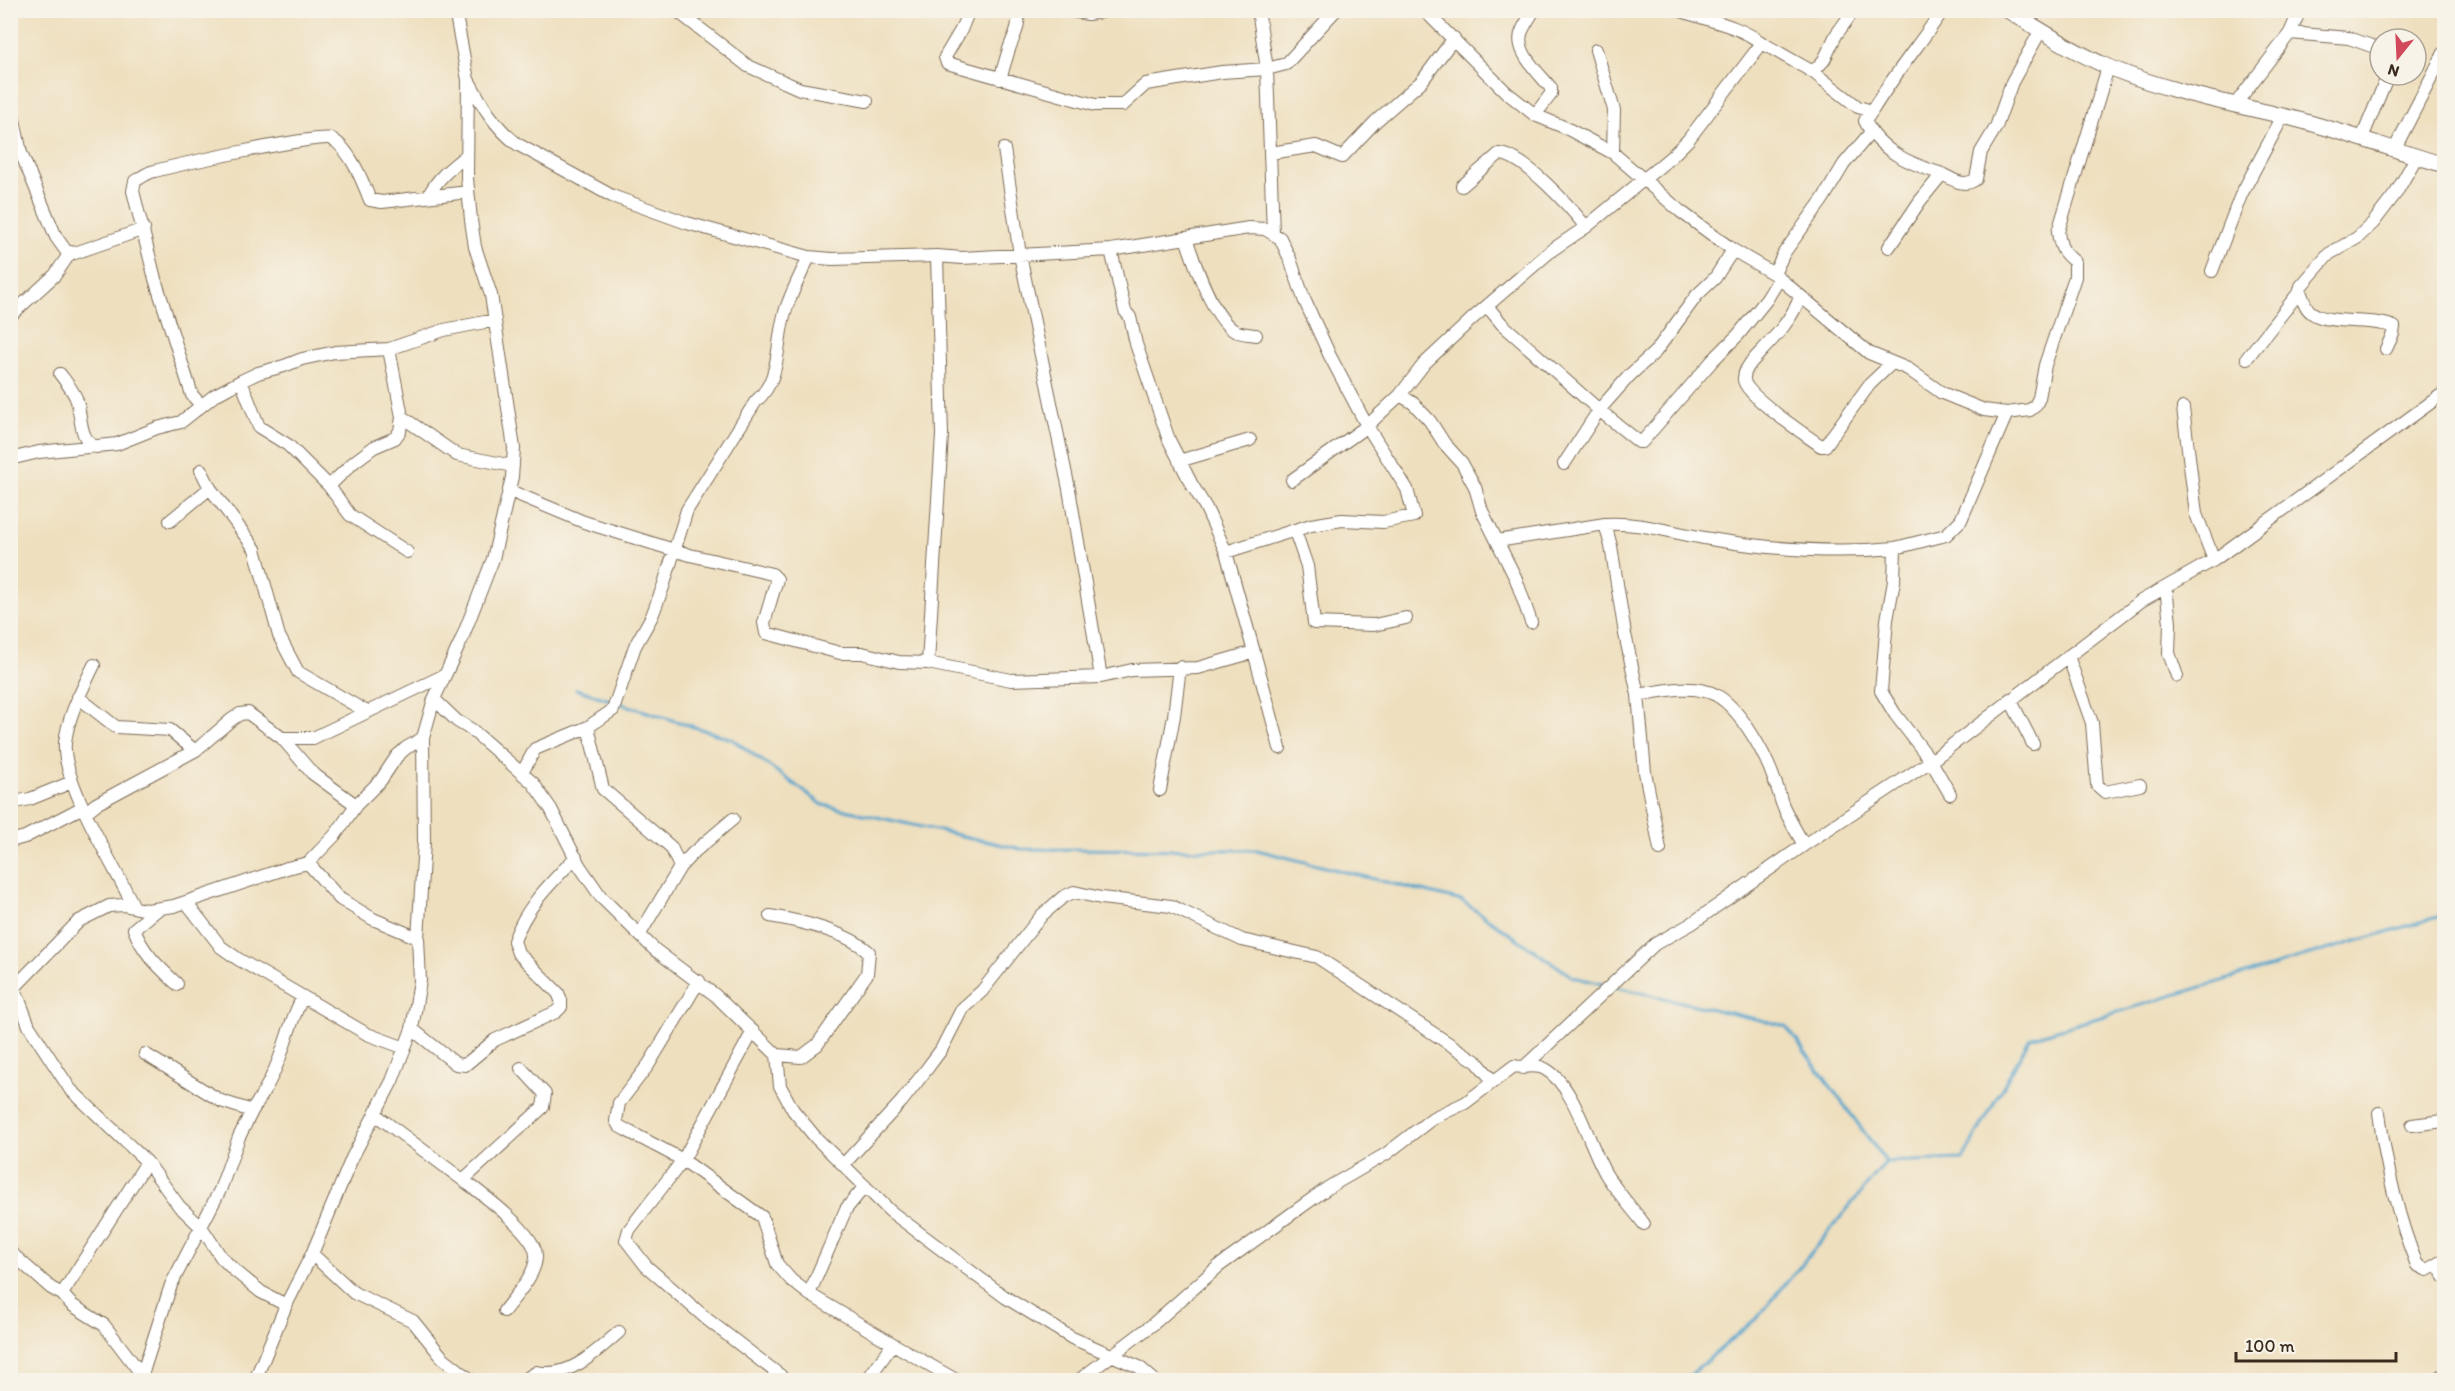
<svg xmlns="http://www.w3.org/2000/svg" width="2455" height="1391" viewBox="0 0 2455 1391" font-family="Itim,sans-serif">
<rect width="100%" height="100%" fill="#f7f3e8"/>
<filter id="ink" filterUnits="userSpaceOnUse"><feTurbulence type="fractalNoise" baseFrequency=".0167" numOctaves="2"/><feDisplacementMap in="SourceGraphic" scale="12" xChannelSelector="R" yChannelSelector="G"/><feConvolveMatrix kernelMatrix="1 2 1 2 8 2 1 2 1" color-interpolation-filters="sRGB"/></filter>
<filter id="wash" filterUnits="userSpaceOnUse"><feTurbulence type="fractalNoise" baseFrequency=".008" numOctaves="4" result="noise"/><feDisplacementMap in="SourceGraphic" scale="24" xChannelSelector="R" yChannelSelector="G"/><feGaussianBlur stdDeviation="1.35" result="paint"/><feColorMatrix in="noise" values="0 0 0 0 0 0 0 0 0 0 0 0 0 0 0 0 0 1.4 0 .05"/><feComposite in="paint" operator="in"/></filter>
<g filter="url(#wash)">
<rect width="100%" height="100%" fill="#eedfbe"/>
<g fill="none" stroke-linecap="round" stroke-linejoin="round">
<path stroke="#52a3cc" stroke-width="3" d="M576 689 613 701
M619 703 732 739 823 805 1021 849 1257 850 1462 901 1573 977 1607 985
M1616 987 1786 1026 1886 1162
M1686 1380 1688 1377 1759 1316 1886 1162 1963 1159 2030 1038 2444 915"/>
</g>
</g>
<g filter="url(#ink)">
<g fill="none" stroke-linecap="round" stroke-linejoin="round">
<defs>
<path id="minor" d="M676 10 748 66 800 89 867 101
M969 10 961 30 945 57 947 63 1095 105H1123L1146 84 1222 72 1267 69 1286 64 1336 10
M1065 10 1088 14 1112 10
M1258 10 1267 69 1273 233
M1424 10 1506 92 1535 115 1566 128 1613 153 1680 211 1733 250 1774 274 1869 353 1908 369 1942 393 1984 410 2007 413 1961 520 1946 535 1895 548
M1534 10C1530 17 1525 24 1522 31 1513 51 1540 74 1551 88V94L1535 115
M1679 10C1708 21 1736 24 1762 43
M2300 10 2290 33 2349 38 2380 49
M1596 50 1614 110 1613 153
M1813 72 1824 60 1836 35 1854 10
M1000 79C1003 69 1006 59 1009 49 1014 35 1021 26 1017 10
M469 81C482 105 495 127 517 144L612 196 687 223 809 257 832 259 937 256 962 258 1111 250 1249 228 1265 229 1280 238 1290 259 1304 299 1330 356 1367 426 1407 489 1414 516 1383 522 1342 520 1311 525 1226 552
M2234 106 2290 33
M1872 111C1893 76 1919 45 1943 10
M14 120 21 153 56 237 66 251 75 253 144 229
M2362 138 2388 75
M2395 148 2444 53
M1004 149 1020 255 1069 489 1101 677
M1270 153 1316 146 1342 157 1376 121 1422 81 1454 38
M1462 186 1499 154C1523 154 1571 208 1586 227
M429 195C438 177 452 167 467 155
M1186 238C1194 262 1212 316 1233 330 1239 334 1250 334 1256 335
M1889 247 1920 201 1942 174C1954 180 1964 188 1976 179L1981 152 1996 127 2012 82 2041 30
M937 256 942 435 928 663 1011 680 1101 677 1132 670 1198 668 1254 652 1226 552 1206 508 1191 483 1169 440 1136 344 1130 317 1125 311 1111 250
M2212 271 2241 195 2283 116
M1774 274 1784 253 1823 199 1844 164 1871 132
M1800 298C1790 322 1774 338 1756 357 1750 363 1743 371 1744 380 1746 396 1806 435 1821 446H1825L1869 385 1892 363
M1487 306 1502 324 1599 410 1630 375 1656 351 1697 295 1715 278 1733 250
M10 316 55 275 70 253
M389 349 402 417 457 455 513 466
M2386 349 2393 334 2394 327C2372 317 2328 326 2311 312 2305 308 2303 298 2300 291L2301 286 2329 254 2357 238 2373 223 2396 193 2417 156
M2247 358 2300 291
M60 374C66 382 72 389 76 398 82 413 78 442 97 447
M241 381 259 427 288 445 329 486 350 515 407 552
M1400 395 1413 403 1430 421 1444 443 1462 463 1475 487 1482 511 1516 579 1531 622
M201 405 192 395 155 279 133 191 135 181C140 178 146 174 151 172 173 166 320 133 332 139 350 149 363 182 370 200L382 202 468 192
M2183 408 2196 514 2214 560
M2007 413 2030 410 2035 406 2039 398 2045 365 2075 277V262C2063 253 2060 247 2058 232L2108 67
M10 459 39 452 117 444 157 428 181 422 215 395 241 381 258 373 284 366 302 359 335 352 389 349 444 330 495 320
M1179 461 1250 440
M1564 464 1599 410 1639 442H1642L1713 360 1738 335 1767 299 1779 279
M201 470 210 488 255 549 279 636 298 672 367 712
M1292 480 1367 426 1400 395 1424 364 1473 318 1552 250 1586 227 1671 157 1688 140 1762 43 1813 72 1858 107 1872 111 1865 121C1880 152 1911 164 1942 174
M329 486 354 462 374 447 395 438 400 431 402 417
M510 491 584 522 690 555 772 574 777 579 764 623 766 633 840 653H862L899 662 928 663
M170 521 210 488
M1295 531 1307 566 1314 623 1374 625 1406 618
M1497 541 1605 524
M2166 587 2170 623 2169 653 2177 676
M1254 652 1280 748
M2068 656 2092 723 2097 785 2105 792 2140 785
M94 665C82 690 68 715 65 743 61 781 116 869 134 907
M1638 695C1661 691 1693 683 1716 695 1741 709 1766 755 1775 782 1779 790 1780 800 1784 808 1790 821 1797 833 1804 845
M78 697 116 727 170 730 194 750
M434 699 457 721 472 730 533 783 551 809 579 865 601 897 654 949 715 995 777 1055 780 1086 793 1110 816 1138 890 1211 1005 1297 1072 1338 1139 1367 1154 1380
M2010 699 2033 744
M588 727 603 789 671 847 680 867 640 934
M282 738 312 773 356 805
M522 773 535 749 588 727 613 710 635 646 652 616 663 587 687 510 756 401C783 378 775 340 786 309 792 291 801 274 809 257
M1160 790 1174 716 1180 667
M10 803 30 799 72 782
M86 812 96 804 196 750 231 720 240 714 248 713 282 738H313L445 675
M10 841 25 837 83 807
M1660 849 1645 772 1638 695 1625 634 1611 546 1605 524C1642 522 1668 532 1704 538 1767 549 1832 554 1895 548L1894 581 1887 620 1881 691 1895 714 1931 761 1950 794
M308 863 340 899 373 919 418 938
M680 867 693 853 733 819
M186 902 221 947 238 959 367 1034 405 1048
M157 910 134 929C143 953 159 967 177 984
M770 916C800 921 847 932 869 952L867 974 817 1045 801 1057 777 1055
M699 981 649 1064 619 1103 616 1121 619 1126 626 1130 683 1160 762 1217 777 1264 791 1280 809 1294
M15 989 29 1026 70 1089 147 1162 179 1206 202 1228 221 1257 234 1270 261 1292 286 1305
M10 992 79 921 109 906 123 905 147 910 174 906 287 868 308 863 336 834 356 805 381 780 397 756 406 748 423 738
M412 1029 456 1064 465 1065 495 1040 556 1012 561 1007V1000L558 993 518 953 514 941C526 906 551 883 576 857
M753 1031 683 1160 629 1230 626 1240 646 1266 708 1320 781 1376V1380
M145 1054 221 1101 252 1111C262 1096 271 1080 278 1062 287 1040 291 1018 303 997
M1523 1068 1655 944 1691 924 1804 845 1931 761 2141 601 2214 560 2444 393
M2379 1113C2386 1166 2397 1216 2417 1265L2427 1270 2444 1260
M376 1115 463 1180 543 1107 545 1094 521 1068
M2412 1125 2444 1121
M844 1164 902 1101 923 1074 941 1050 962 1009 982 991 1042 915 1063 897 1074 892 1101 898 1171 906 1242 940 1317 957 1477 1062 1493 1081
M463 1180C481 1193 535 1233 536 1255 537 1274 515 1296 504 1311
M865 1186 846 1209 809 1294 893 1344 867 1380
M10 1252 51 1288 62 1294 72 1305 104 1325 142 1375 141 1379
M312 1254 354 1293 413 1321 442 1357 471 1380
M2438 1264 2444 1277
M62 1294 147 1162
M893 1344 956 1380
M142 1375 171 1285 220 1190 239 1137 252 1111
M255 1380 286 1305 312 1254 352 1158 392 1081 412 1029 420 981 418 938 424 842 423 738 434 699 461 641 493 559 512 477 514 448 491 295 475 247 471 220 467 178 468 80 455 10
M524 1380 537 1372C569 1379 596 1352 619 1332
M1079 1380 1152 1325 1219 1266 1283 1220 1329 1187 1386 1154 1433 1118 1465 1103 1514 1066C1525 1069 1535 1063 1545 1069 1575 1085 1590 1149 1607 1176 1618 1193 1632 1208 1644 1224
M2437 1380 2444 1374"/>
<path id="tertiary" d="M2007 10C2041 30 2075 53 2111 68 2167 91 2224 102 2283 116 2338 129 2390 149 2444 165"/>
</defs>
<use href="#minor" stroke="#7a6956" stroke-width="14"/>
<use href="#tertiary" stroke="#7a6956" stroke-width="17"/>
<use href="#minor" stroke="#fff" stroke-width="12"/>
<use href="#tertiary" stroke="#fff" stroke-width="15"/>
</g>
</g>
<rect width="2455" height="1391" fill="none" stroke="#f7f3e8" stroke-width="36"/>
<g transform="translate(2398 57) rotate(198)"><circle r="28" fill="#f7f3e8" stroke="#aca397" stroke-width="1.5"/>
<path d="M0-4.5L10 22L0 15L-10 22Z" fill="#d1495b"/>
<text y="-9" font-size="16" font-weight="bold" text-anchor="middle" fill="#3b2a1e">N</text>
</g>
<path d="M2236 1352v9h160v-9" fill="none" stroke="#3b2a1e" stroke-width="3"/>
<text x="2245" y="1352" font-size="18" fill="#3b2a1e" stroke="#f7f3e8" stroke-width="4.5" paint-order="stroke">100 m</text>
</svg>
